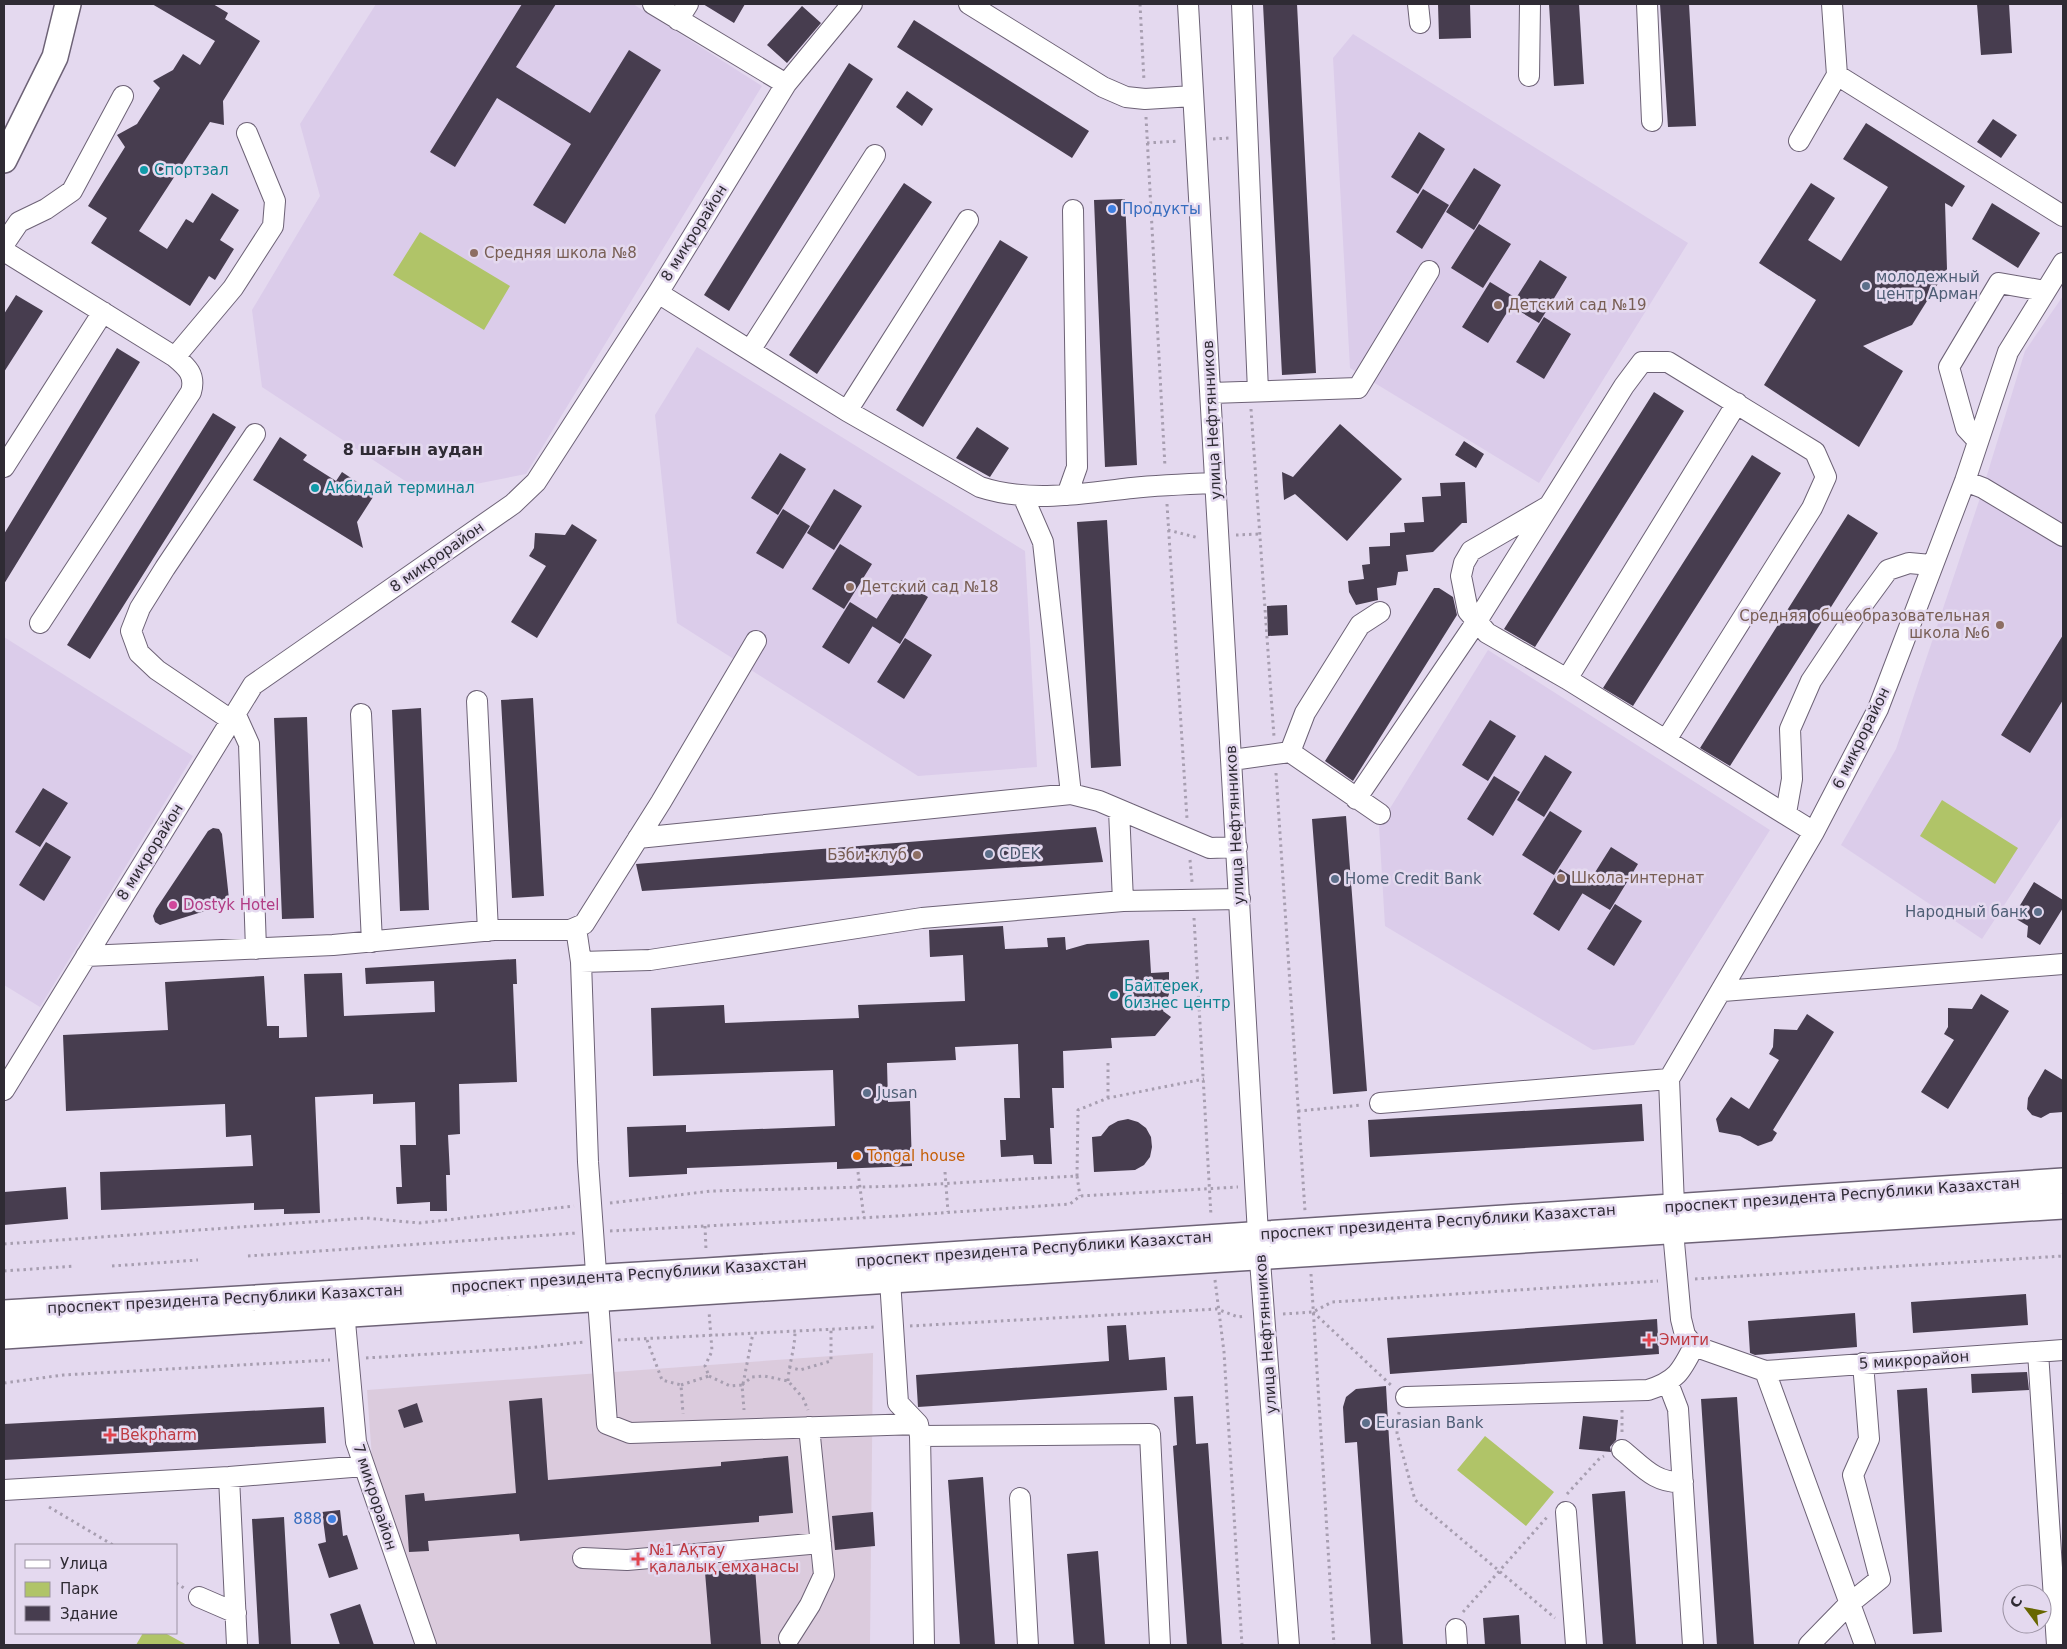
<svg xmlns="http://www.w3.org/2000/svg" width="2067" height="1649" viewBox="0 0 2067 1649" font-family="'DejaVu Sans',sans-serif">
<rect width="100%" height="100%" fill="#e4d9ef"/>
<path fill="#dbccea" d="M376 4H633L762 86 526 474 425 494 262 387 252 310 320 196 300 124Z
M1353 34 1688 243 1539 483 1350 368 1333 58Z
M2063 296V815L1982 939 1841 845 1896 749 1979 501 2025 351Z
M697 347 1025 551 1037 767 918 776 677 623 655 415Z
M4 637 193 756 40 1007 4 985Z
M1488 650 1770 830 1634 1045 1593 1050 1385 926 1379 826Z"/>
<path fill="#dbcbdd" d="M873 1353 870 1645H435L373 1472 367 1390Z"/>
<path fill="#b0c468" d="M420 232 510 286 484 330 393 275Z
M1942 800 2018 848 1995 884 1920 836Z
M1485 1436 1554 1492 1526 1526 1457 1470Z
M143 1633H165L187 1645H136Z"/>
<path fill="#473d4f" d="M152 4H213L228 13 225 19 260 41 223 101 224 125 210 122 139 231 167 249 186 219 193 223 212 193 239 210 220 240 234 249 215 280 209 276 190 306 91 243 107 218 88 206 125 147 117 135 137 124 160 88 153 81 173 70 183 54 200 65 215 41Z
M522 4H556L516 67 590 113 629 50 661 70 565 224 533 205 571 144 497 98 455 167 430 152Z
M703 4H745L734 23Z
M1263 4H1297L1316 373 1282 375Z
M1438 4H1470L1471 38 1439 39Z
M1549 4H1579L1584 84 1554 86Z
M1660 4H1689L1696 126 1668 127Z
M1977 4H2009L2012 53 1981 55Z
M802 6 821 23 787 63 767 45Z
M914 20 1089 131 1072 158 897 47Z
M849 63 873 79 729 311 704 295Z
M907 91 933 109 922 126 896 107Z
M1993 119 2017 135 2001 158 1977 142Z
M1866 123 1965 186 1952 207 1945 203 1947 269 1912 325 1863 346 1903 371 1859 447 1764 385 1816 300 1759 263 1811 183 1835 198 1808 240 1841 261 1888 187 1843 159Z
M1419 132 1445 149 1418 194 1391 177Z
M1474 168 1501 185 1474 230 1446 212Z
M904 183 932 202 817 374 789 355Z
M1423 189 1449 205 1422 249 1396 232Z
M1125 199 1137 465 1105 467 1094 200Z
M1992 203 2040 233 2018 268 1972 239Z
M1479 224 1511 244 1483 288 1451 268Z
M1000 240 1028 257 923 427 896 410Z
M1540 260 1567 277 1539 323 1511 306Z
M1490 282 1516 298 1488 343 1462 327Z
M16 295 43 311 4 372V314Z
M1544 317 1571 334 1544 379 1516 362Z
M117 348 140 362 4 584V534Z
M1654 392 1684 411 1535 647 1504 629Z
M213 413 236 427 90 659 67 645Z
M1340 424 1402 479 1347 541 1295 494 1284 500 1283 487 1282 472 1293 477Z
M977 427 1009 448 990 477 956 458Z
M280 437 307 455 303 460 336 481 342 472 375 494 357 522 363 548 253 480Z
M1464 441 1484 454 1476 468 1455 455Z
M780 453 806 469 778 515 751 498Z
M1752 455 1781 473 1633 706 1603 688Z
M1465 482 1467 523H1462L1433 552 1406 555 1408 571 1398 572 1396 585 1377 588 1378 600 1356 605 1349 592 1348 581 1364 579 1362 565 1370 564 1369 547 1390 546V533L1405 532 1404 523 1424 522 1422 497 1441 496 1440 483Z
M834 489 862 506 834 550 807 533Z
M783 509 810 526 783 569 756 553Z
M1848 514 1878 533 1730 766 1700 748Z
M1107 520 1121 766 1091 768 1077 522Z
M572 524 597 540 537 638 511 622 546 566 529 556 534 548 535 533 565 535Z
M840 544 872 564 844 609 812 589Z
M901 580 928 597 900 644 872 626Z
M1434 588H1439L1453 597 1457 615 1353 781 1325 761Z
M850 602 877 619 849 664 822 647Z
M1287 605 1288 635 1268 636 1267 606Z
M2063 635V700L2030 753 2001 735Z
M905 638 932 655 904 699 877 682Z
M533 698 544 896 512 898 501 700Z
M421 708 429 910 400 911 392 710Z
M307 717 314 918 282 919 274 718Z
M1490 720 1516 736 1488 781 1462 765Z
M1545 755 1572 772 1544 817 1517 800Z
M1494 776 1520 792 1493 836 1467 819Z
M43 788 68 803 40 847 15 832Z
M1550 811 1582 831 1554 875 1522 855Z
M1346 816 1367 1091 1333 1094 1312 819Z
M1096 827 1103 862 642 891 636 864Z
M213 828 219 829 222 834 229 899 221 906 160 925 155 922 153 916 156 909 208 831Z
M46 842 71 857 44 901 19 885Z
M1611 847 1638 864 1610 910 1582 893Z
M1560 869 1587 886 1559 931 1533 914Z
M2034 882 2063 900V908L2040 945 2027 937 2028 926 2013 917Z
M1615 904 1642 921 1614 966 1587 949Z
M1003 926 1005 949 1048 947 1047 938 1065 937 1066 950 1087 944 1149 940 1151 973 1169 972V994L1163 1011 1171 1017 1155 1036 1111 1038 1112 1048 1063 1051 1064 1088H1052L1054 1128H1050L1052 1164H1034L1033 1155 1001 1157 1000 1140H1006L1004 1098H1020L1018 1044 955 1047 956 1060 887 1063 888 1102 910 1101 912 1166 837 1169V1162L687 1168V1174L629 1177 627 1127 686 1125V1132L835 1126 833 1070 653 1076 651 1008 724 1005 725 1023 859 1018 858 1005 965 1001 963 955 930 957 929 930Z
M516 959 517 984H513L517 1082 459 1084 460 1134 448 1135 450 1175H446L447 1211H430V1202L397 1204 396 1187H402L400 1145H416L415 1102 373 1104V1094L315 1097 320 1213 284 1214V1209L254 1210V1203L101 1210 100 1172 253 1166 251 1135 226 1137 225 1104 66 1111 63 1035 168 1030 165 982 264 976 267 1026H279V1038L307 1037 304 974 342 973 344 1016 435 1012 434 981 366 984 365 968Z
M1981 994 2009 1011 1948 1109 1921 1092 1954 1040 1944 1034 1948 1027V1008L1972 1009Z
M1807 1014 1834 1032 1773 1130 1777 1133 1772 1141 1758 1146 1740 1136 1719 1132 1716 1119 1731 1097 1749 1109 1779 1060 1769 1054 1773 1047 1774 1029 1797 1030Z
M2045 1069 2063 1080V1112L2050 1113 2041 1118 2032 1115 2027 1109 2028 1098Z
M1642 1104 1644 1141 1370 1157 1368 1120Z
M1128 1119 1138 1122 1146 1128 1151 1137 1152 1147 1150 1157 1144 1165 1135 1170 1094 1172 1092 1137 1101 1136 1109 1126 1118 1121Z
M66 1187 68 1219 4 1225V1192Z
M2026 1294 2028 1325 1913 1333 1911 1302Z
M1855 1313 1857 1347 1755 1355 1750 1353 1748 1321Z
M1657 1319 1659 1354 1390 1374 1387 1338Z
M1126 1325 1129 1360 1165 1357 1167 1390 918 1407 916 1375 1109 1361 1107 1326Z
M2027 1372 2029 1390 1972 1393 1971 1374Z
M1386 1386 1389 1439 1403 1645H1371L1357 1442 1345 1443 1343 1407 1346 1397 1356 1389Z
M1927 1388 1942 1632 1913 1634 1897 1390Z
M1193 1396 1196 1444 1208 1443 1222 1645H1187L1173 1446 1177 1445 1174 1397Z
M1737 1397 1754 1645H1717L1701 1399Z
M542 1398 548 1480 721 1466V1462L788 1456 793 1513 759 1516V1522L520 1541 519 1534 428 1541 429 1551 409 1552 405 1495 424 1493 425 1501 516 1493 509 1401Z
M417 1403 423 1422 404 1428 398 1410Z
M324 1407 326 1443 4 1460V1424Z
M1583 1416 1618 1420 1616 1440 1610 1447 1611 1452 1579 1449Z
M983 1477 995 1645H960L948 1480Z
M1625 1491 1636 1645H1603L1592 1494Z
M340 1510 343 1536 347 1535 358 1569 329 1578 318 1544 326 1542 322 1512Z
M873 1512 875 1546 835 1550 832 1516Z
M284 1517 291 1645H259L252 1519Z
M1098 1551 1105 1645H1074L1067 1554Z
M755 1568 761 1645H711L705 1572Z
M360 1604 374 1645H340L330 1614Z
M1519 1615 1521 1645H1485L1483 1618Z"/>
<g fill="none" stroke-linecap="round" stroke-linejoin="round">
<defs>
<path id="minor" d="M653 4 786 84
M969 4 1103 87 1126 97 1145 99 1193 96
M1188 4 1258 1234 1289 1645
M1242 4 1258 391
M1418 4 1420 23
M1647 4 1652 121
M1832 4 1837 75 2063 216
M678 20 688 4
M1529 76 1530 4
M1799 141 1837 75
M4 244 19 222 46 209 72 191 123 96
M4 251 175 357 233 288 273 226 275 201 247 133
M658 293 847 411 980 487C1029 503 1081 494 1132 488 1160 485 1188 484 1216 483
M751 349 875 155
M1211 393 1358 388 1429 271
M847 411 968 220
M1978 441 1966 428 1949 367 1999 283 2045 291
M4 467 103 312
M1965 481 1983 488 2063 536
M1067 495 1077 467 1073 210
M1023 496 1043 542 1071 794 1099 801 1210 848 1237 847
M1547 507 1471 551 1464 563 1461 576 1468 611 1487 633 1567 679 1814 832
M40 623 191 392C196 375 187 367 175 357
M1567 679 1737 403
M477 701 488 931
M235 713 249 744 256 949
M361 714 372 942
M231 720 157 670 139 653 131 631 140 608 165 568 255 434
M1290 752 1380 814
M1232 760 1290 752 1305 713 1360 625 1380 612
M1356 799 1477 621 1624 386 1642 362H1668L1815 452 1826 477 1812 508 1666 740
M1119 810 1123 901
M1786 813 1792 779 1790 729 1811 681 1855 615 1888 570 1909 563 1931 565
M638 838 1071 794
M576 928 581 962 588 1162 607 1424 630 1433 918 1424 920 1436 924 1645
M86 956 333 945 494 930H570L584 924 661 802 756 641
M581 962 650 960 922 918 1123 901 1240 899
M1723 991 2063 964
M4 1090 253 685 513 504 536 482 658 293 786 84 852 4
M1380 1103 1669 1079
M1674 1206 1669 1079 1814 832 1878 709 1965 481 2008 352 2063 263
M1673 1231 1681 1319 1685 1335 1694 1346 1765 1371 2063 1350
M890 1280 898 1403 918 1424
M343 1300 356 1442 426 1645
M2038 1352 2057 1645
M1765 1371 1865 1645
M1668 1383 1678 1409 1693 1645
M1406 1397 1648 1390C1676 1381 1681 1372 1694 1346
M920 1436 1150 1434 1160 1645
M1622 1450C1642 1466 1655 1484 1683 1482
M229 1477 237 1645
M4 1490 229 1477 364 1466
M1020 1498 1028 1645
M1566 1512 1576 1645
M583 1558 627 1560 821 1543
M199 1597 236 1613
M1456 1629 1457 1645
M789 1638 810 1605 824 1575 809 1427
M1809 1645 1849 1604 1880 1579 1853 1475 1869 1439 1863 1363"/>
<path id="major" d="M4 160 55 57 68 4
M4 1313 706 1271 2063 1181
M4 1336 2063 1206"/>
</defs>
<use href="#minor" stroke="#6d6276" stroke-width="22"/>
<use href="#major" stroke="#6d6276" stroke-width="28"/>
<path stroke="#a79eb0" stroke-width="3" stroke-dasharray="2.5 4" stroke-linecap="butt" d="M1140 4 1144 81
M1146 117 1165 467
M1213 139 1229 138
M1147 143 1179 141
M1251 409 1274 737
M1167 504 1187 819
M1168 530 1199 538
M1236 535 1259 534
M1276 773 1305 1211
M1190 860 1192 882
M1194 918 1211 1216
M1108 1098V1059
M1298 1111 1362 1105
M858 1172 864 1218
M945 1172 948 1212
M1077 1176 1078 1110 1108 1098 1204 1079
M610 1203 712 1191 902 1186 1077 1176 1080 1196
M705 1226 706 1250
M610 1231 897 1216 1070 1204 1080 1196 1238 1187
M4 1244 366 1218 419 1223 574 1206
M248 1256 577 1233
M112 1266 198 1260
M4 1271 75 1266
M1311 1274 1334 1645
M1695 1279 2063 1256
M1215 1280 1224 1352 1242 1645
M1313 1312 1393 1387
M1283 1314 1313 1312 1332 1302 1658 1281
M910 1326 1217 1309 1238 1317 1246 1316
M618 1340 876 1327
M647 1340 662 1380 681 1385 683 1414
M366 1358 527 1348 584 1342
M789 1367 800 1370 831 1361V1329
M709 1376 730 1386 742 1385 744 1410
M788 1381C789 1363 795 1349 795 1331
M4 1383 63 1375 330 1360
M743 1384 753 1333
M681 1385 709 1376 705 1366 712 1351 709 1311
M742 1385 752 1377 764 1376 788 1381 803 1398 808 1410
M1399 1412 1397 1433 1415 1500 1555 1618
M1622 1432V1408
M1567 1494 1600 1458 1604 1456
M49 1507 113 1545
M176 1583 184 1588
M1463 1612 1548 1516"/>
<use href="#minor" stroke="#fff" stroke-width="20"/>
<use href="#major" stroke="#fff" stroke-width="25"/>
</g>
<g fill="#0f9aa8" stroke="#e4d9ef" stroke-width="2">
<circle cx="144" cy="170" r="5"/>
<circle cx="315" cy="488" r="5"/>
<circle cx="1114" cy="995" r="5"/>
</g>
<g fill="#3f7fe0" stroke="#e4d9ef" stroke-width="2">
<circle cx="1112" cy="209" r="5"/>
<circle cx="332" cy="1519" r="5"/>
</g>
<g fill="#8d6e63" stroke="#e4d9ef" stroke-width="2">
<circle cx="474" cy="253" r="5"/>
<circle cx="1498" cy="305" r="5"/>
<circle cx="850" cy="587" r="5"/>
<circle cx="2000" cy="625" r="5"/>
<circle cx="917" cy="855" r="5"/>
<circle cx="1561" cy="878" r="5"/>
</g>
<g fill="#5c6f8a" stroke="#e4d9ef" stroke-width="2">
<circle cx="1866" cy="286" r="5"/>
<circle cx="989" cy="854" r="5"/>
<circle cx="1335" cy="879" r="5"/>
<circle cx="2038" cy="912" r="5"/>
<circle cx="867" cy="1093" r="5"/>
<circle cx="1366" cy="1423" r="5"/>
</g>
<circle fill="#d1479c" stroke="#e4d9ef" stroke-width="2" cx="173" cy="905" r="5"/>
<circle fill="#e8710a" stroke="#e4d9ef" stroke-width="2" cx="857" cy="1156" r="5"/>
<g fill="#e0444e" stroke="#e4d9ef" stroke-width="2">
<path d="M1646.5 1332.5h5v5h5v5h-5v5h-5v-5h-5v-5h5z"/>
<path d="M107.5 1427.5h5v5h5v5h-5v5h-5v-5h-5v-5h5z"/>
<path d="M635.5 1551.5h5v5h5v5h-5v5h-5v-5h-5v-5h5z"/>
</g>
<g text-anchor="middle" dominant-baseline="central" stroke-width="5" stroke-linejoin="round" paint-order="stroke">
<g font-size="15" fill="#0d838f" stroke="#e4d9ef" text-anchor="start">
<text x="154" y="170">Спортзал</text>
<text x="325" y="488">Акбидай терминал</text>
<text x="1124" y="986">Байтерек,<tspan x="1124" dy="17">бизнес центр</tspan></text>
</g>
<g font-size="15" fill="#366cbe" stroke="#e4d9ef" text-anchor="start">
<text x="1122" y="209">Продукты</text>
<text x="322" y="1519" text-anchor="end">888</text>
</g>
<g font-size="15" fill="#2f2b34" stroke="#e4d9ef">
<text transform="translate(694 233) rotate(-58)">8 микрорайон</text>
<text transform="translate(1212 420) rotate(-93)">улица Нефтянников</text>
<text transform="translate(437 557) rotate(-35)">8 микрорайон</text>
<text transform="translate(1861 738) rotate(-64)">6 микрорайон</text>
<text transform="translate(1235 825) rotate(-93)">улица Нефтянников</text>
<text transform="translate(150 852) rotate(-58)">8 микрорайон</text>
<text transform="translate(1842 1195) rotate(-4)">проспект президента Республики Казахстан</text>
<text transform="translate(1438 1222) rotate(-4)">проспект президента Республики Казахстан</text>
<text transform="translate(1034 1249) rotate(-4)">проспект президента Республики Казахстан</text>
<text transform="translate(629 1275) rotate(-4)">проспект президента Республики Казахстан</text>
<text transform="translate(225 1299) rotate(-3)">проспект президента Республики Казахстан</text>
<text transform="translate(1266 1334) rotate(-94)">улица Нефтянников</text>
<text transform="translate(1914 1360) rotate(-4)">5 микрорайон</text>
<text transform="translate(375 1497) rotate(72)">7 микрорайон</text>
</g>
<g font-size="15" fill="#785e54" stroke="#e4d9ef" text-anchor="start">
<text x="484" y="253">Средняя школа №8</text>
<text x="1508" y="305">Детский сад №19</text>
<text x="860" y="587">Детский сад №18</text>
<text x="1990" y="616" text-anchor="end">Средняя общеобразовательная<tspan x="1990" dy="17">школа №6</tspan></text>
<text x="907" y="855" text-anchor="end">Бэби-клуб</text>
<text x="1571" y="878">Школа-интернат</text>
</g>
<g font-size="15" fill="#4e5e75" stroke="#e4d9ef" text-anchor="start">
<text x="1876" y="277">молодежный<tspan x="1876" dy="17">центр Арман</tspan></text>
<text x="999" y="854">CDEK</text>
<text x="1345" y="879">Home Credit Bank</text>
<text x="2028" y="912" text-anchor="end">Народный банк</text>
<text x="877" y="1093">Jusan</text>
<text x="1376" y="1423">Eurasian Bank</text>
</g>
<g font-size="15" fill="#b23c85" stroke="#e4d9ef" text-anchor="start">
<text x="183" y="905">Dostyk Hotel</text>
</g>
<g font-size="15" fill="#c56008" stroke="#e4d9ef" text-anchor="start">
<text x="867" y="1156">Tongal house</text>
</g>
<g font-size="15" fill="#be3a42" stroke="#e4d9ef" text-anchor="start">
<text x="1659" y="1340">Эмити</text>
<text x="120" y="1435">Bekpharm</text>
<text x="649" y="1550">№1 Ақтау<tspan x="649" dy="17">қалалық емханасы</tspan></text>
</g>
<g font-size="16" font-weight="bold" fill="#2f2b34" stroke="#e4d9ef">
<text x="413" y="449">8 шағын аудан</text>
</g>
</g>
<rect width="2067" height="1649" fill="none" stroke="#2f2b34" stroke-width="10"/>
<rect x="15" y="1544" width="162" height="90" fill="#e4d9ef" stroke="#9c93a4"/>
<rect x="25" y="1560" width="25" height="8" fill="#ffffff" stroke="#9c93a4"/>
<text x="60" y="1569" font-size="15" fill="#2f2b34">Улица</text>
<rect x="25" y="1582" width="25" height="15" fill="#b0c468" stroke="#9c93a4"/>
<text x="60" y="1594" font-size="15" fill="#2f2b34">Парк</text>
<rect x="25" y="1606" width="25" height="15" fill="#473d4f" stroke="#9c93a4"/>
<text x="60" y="1619" font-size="15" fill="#2f2b34">Здание</text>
<g transform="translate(2027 1609) rotate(302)"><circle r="24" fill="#e4d9ef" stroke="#9c93a4"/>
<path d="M0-4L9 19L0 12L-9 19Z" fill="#686600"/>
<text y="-8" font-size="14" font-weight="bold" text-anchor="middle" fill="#2f2b34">С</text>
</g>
</svg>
